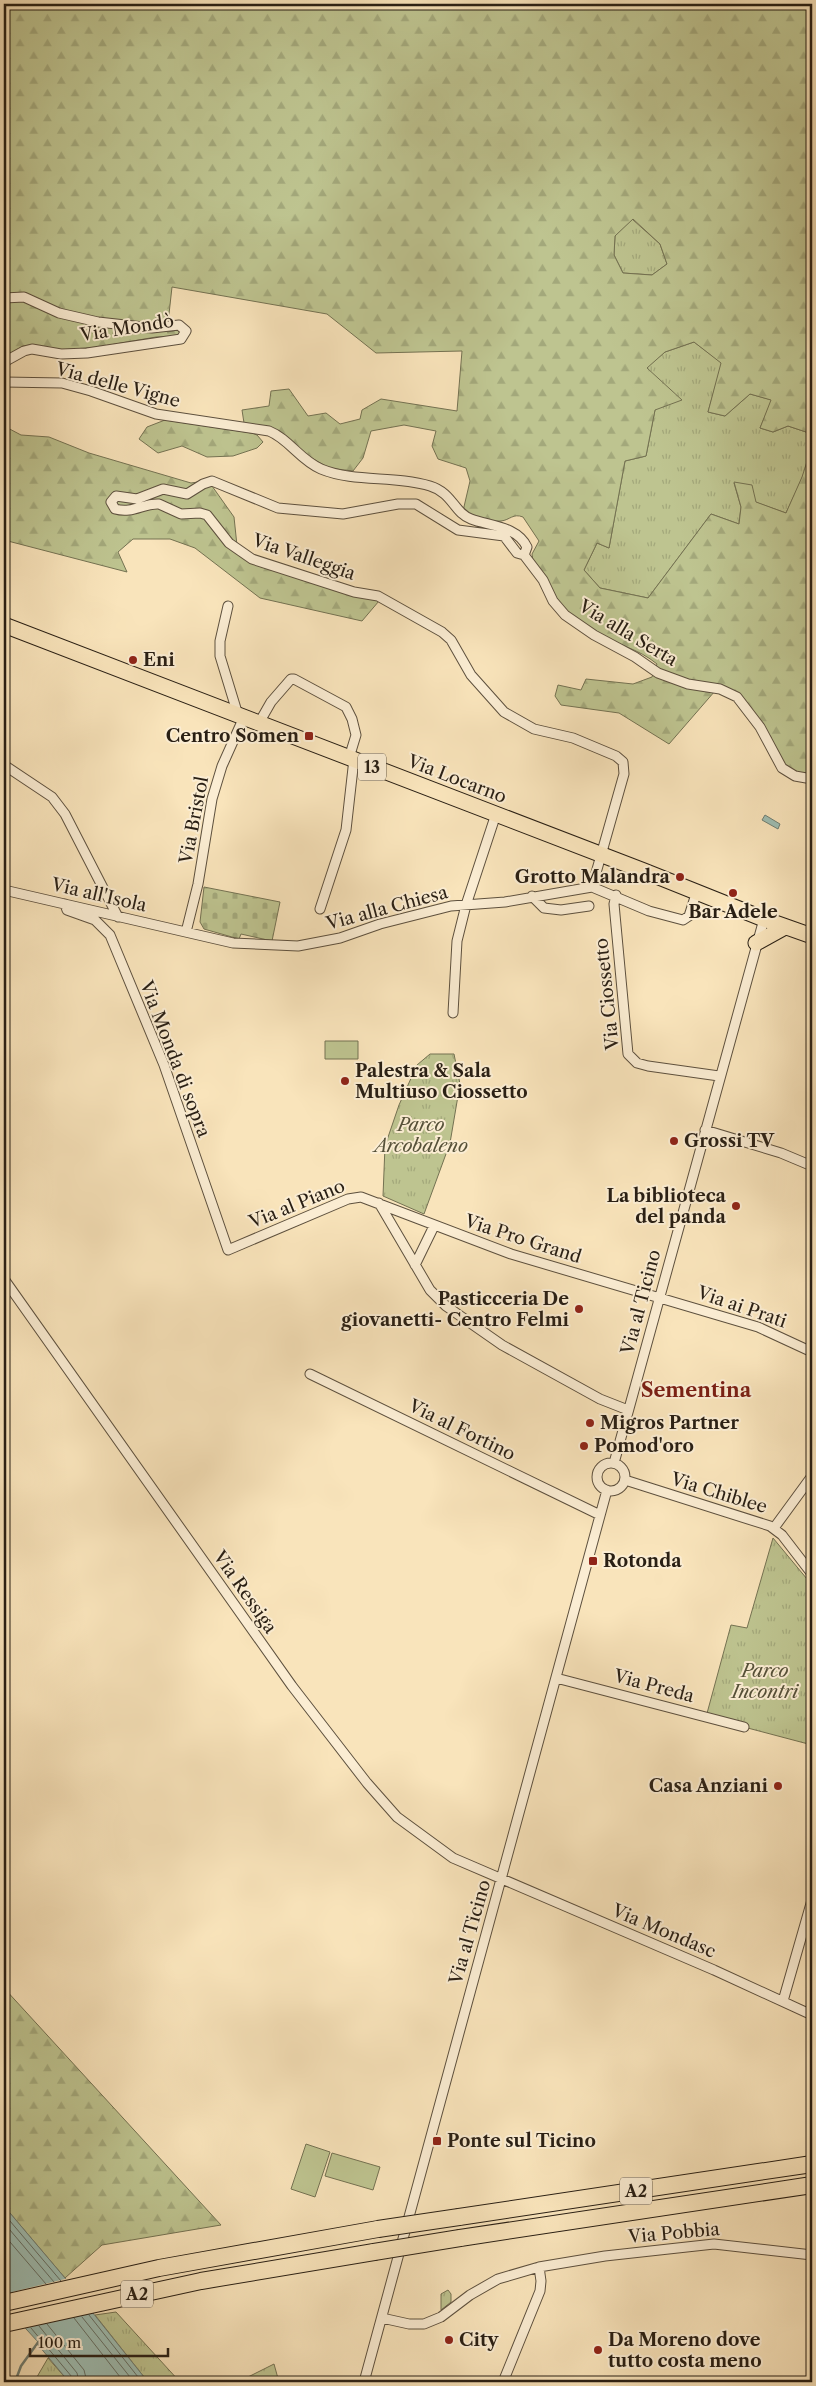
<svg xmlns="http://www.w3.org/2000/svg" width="816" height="2386" viewBox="0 0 816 2386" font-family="'Libre Caslon Text',serif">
<defs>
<pattern id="grass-tufts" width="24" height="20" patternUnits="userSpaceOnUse" patternTransform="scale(1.25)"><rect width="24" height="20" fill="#bec490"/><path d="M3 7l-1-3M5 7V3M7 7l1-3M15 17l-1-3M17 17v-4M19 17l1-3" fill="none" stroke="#a3a87b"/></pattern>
<pattern id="forest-firs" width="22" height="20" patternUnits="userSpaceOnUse" patternTransform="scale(1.25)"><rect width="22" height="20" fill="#bec490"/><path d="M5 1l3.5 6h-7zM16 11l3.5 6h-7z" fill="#a3a87b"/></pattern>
<pattern id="cemetery-stones" width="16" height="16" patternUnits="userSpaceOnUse" patternTransform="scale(1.25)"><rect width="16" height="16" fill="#bec490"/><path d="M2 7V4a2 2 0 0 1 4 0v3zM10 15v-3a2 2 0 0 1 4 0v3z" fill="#a3a87b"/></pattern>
</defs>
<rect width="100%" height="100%" fill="#f9e4bb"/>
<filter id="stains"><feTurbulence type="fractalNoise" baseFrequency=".004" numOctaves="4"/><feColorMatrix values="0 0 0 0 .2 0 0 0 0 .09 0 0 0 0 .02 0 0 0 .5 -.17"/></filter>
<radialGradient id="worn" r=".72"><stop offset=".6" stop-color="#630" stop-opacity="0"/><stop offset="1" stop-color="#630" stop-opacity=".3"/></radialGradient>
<path fill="url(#grass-tufts)" stroke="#747252" d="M632 219 660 244 667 264 652 275 623 273 614 255 615 236Z
M694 342 722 363 708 412 725 416 750 394 772 400 760 428 773 432 788 426 812 434C812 462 797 489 786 513L755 502 734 483 741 507 739 524 711 514 648 598 600 588 584 570 597 543 609 548 625 461 646 456 655 410 647 367 665 352Z
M430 1054H454L460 1084 450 1143 424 1214 383 1196 385 1146 399 1105 417 1065Z
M773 1538 812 1585V1745L706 1717 731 1625 747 1628Z
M448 2290 451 2294V2302L441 2310V2294Z
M116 2312 180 2382H148L95 2315Z
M48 2358 69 2382H34Z
M274 2364 279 2382H238Z"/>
<path fill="url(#forest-firs)" stroke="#747252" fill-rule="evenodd" d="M4 4H812V434L788 426 773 432 760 428 771 400 750 394 725 416 708 412 721 363 694 342 665 352 647 368 682 400 655 410 646 456 625 461 609 548 597 543 584 570 600 588 648 598 711 514 739 524 741 507 734 482 752 485 756 502 786 513 802 477 812 446V776L786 768 777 755 771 737 739 695 715 691 669 744 619 713 561 705 555 696 558 685 581 690 586 679 633 684 652 677 657 664C639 649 616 644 595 633 563 614 552 592 533 561L532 554 539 541 523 517C513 513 510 520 501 521 490 522 472 517 463 511L470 481 466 468 438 459 432 446 436 431 404 425 371 431 363 458 353 471 329 468 305 454 279 431 244 423 242 410 269 406 271 391 289 389 308 416 326 413 340 424 360 419 362 410 381 399 457 411 462 351 376 353 327 314 172 287 167 332 178 330 181 334 179 336 156 337 98 347 61 350 31 345 23 346 4 357ZM633 219 660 244 667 264 652 275 623 273 614 255 615 236Z
M165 420 252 433 257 435 263 442 257 448 233 456 207 457 182 446 158 453 139 439 147 427Z
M4 426 21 435 49 437 89 453 191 483 205 481 212 486 234 517 238 555 250 562 379 601 362 621 260 598 195 548 170 539H133L118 552 127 572 4 540Z
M4 1988 221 2225 102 2245 65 2278 4 2206Z"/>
<path fill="url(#cemetery-stones)" stroke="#747252" d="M204 887 280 902 272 941 241 934 239 939 204 929 200 922Z"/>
<path fill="#bec490" stroke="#747252" d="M325 1041H358V1059H325Z
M306 2144 330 2152 315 2197 291 2189Z
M332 2153 380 2167 373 2190 325 2176Z"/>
<path fill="#9ebeb3" stroke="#6f7e73" d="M765 815 780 824 778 829 762 820Z
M4 2206 65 2278 148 2382H69L39 2346 38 2342 4 2305Z"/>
<path fill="#f9e4bb" d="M69 2278 96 2312 22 2329 4 2308V2294Z"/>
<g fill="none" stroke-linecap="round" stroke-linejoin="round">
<path stroke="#646e64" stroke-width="1" d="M4 2214 61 2281
M4 2223 54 2282
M4 2235 46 2284
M89 2315 142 2382
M82 2317 134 2382
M74 2318 124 2382
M47 2324 84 2370 87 2382
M39 2326 77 2373 79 2382
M31 2328 72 2377 73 2382"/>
<path stroke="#6f7e73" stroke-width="2.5" d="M15 2382 21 2366 39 2341"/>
<defs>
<path id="minor" d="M4 298 24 297 59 313 98 322 152 328 179 325 186 331 181 339 87 353 61 354 32 349 24 351 4 362
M4 382 62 383 91 391 156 414 269 431C289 439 300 460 321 469 355 483 394 475 430 486 453 493 454 513 471 519 490 526 517 526 527 547L524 555
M524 555 543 580 553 601 565 615 594 635 635 657 658 673 688 684 720 689 737 697 760 727 782 768 795 776 812 779
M228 606 220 641V656L238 715
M259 723 271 702 291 679H294L346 707 352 719 356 735 349 758
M4 765 52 797 65 814 118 917
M592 887 649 911 683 920 689 916 697 891
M4 890 233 943 298 946 340 938 380 924 451 906 505 902 592 887 624 774 623 762 616 756 573 738 534 729 504 712 471 675 451 640 442 632 378 596 354 592 252 559 229 543 207 515 200 513 181 514 159 504C143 503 133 514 115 509L111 502 116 496 137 499 163 489 187 494 203 484 212 481 278 508 343 514 398 504H416L458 530 504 536 517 553 524 555
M616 895 614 904 628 1054 637 1063 648 1066 719 1076
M532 896 544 908 561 910 589 906
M65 904 67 910 95 920 110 935 164 1065 228 1250 348 1199 361 1197 511 1254 758 1327 812 1352
M320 909 346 830 354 759
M186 932 198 884 212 799 222 766 244 717
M453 1013 457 941 466 905 496 814
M705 1130 781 1153 812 1166
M379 1203 430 1290 446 1306 502 1345 600 1399 628 1410
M415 1265 434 1226
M4 1279 292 1686 367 1783 397 1817 453 1858 714 1970 812 2015
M310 1374 600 1515
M597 1477a14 14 0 1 1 28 0a14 14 0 1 1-28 0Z
M614 1463 764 919
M625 1480 770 1526 782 1535 812 1574
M774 1528 812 1476
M556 1678 744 1727
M783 2001 812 1900
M382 2318 409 2324H424L441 2317 470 2295 498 2279 539 2267 605 2256 714 2244 812 2255
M364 2382 607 1490
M503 2382 540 2291 541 2281 539 2267"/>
<path id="primary" d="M4 625 644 871 764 919 812 936
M756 943 785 927"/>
<path id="motorway" d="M459 2217 812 2164
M460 2238 812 2185
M4 2303 159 2268 378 2229
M4 2324 201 2281 374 2252"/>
</defs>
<use href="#minor" stroke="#5d503e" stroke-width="11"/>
<use href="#primary" stroke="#291f14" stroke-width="17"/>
<use href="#motorway" stroke="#291f14" stroke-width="18"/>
<use href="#minor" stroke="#fbedd3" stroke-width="9"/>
<use href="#primary" stroke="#f9e4bb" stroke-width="15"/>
<use href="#motorway" stroke="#f9e4bb" stroke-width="16"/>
<defs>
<path id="motorway-bridge" d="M378 2229 459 2217
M374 2252 460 2238"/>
</defs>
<use href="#motorway-bridge" stroke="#291f14" stroke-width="18" stroke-linecap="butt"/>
<use href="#motorway-bridge" stroke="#f9e4bb" stroke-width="16"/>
</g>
<g fill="#8f2418" stroke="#fbedd3" stroke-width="2">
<circle cx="133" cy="660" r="5"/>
<rect x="304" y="731" width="10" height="10" rx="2.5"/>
<circle cx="680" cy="877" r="5"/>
<circle cx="733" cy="893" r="5"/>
<circle cx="345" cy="1081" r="5"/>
<circle cx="674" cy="1141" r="5"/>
<circle cx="736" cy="1206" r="5"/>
<circle cx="579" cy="1309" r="5"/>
<circle cx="590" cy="1423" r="5"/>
<circle cx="584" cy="1446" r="5"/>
<rect x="588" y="1556" width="10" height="10" rx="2.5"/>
<circle cx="778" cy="1786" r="5"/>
<rect x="432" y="2136" width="10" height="10" rx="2.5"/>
<circle cx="449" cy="2340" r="5"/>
<circle cx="598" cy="2350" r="5"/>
</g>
<g text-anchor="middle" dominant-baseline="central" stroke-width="4" stroke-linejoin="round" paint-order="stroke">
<g fill="#fbedd3" stroke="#685d4d" stroke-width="1">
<rect x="358" y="753.5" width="28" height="27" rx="4"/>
<rect x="620" y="2177.5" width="32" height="27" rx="4"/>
<rect x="121" y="2280.5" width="32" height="27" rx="4"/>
</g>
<g font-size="16" font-weight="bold" fill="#291f14">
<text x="372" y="767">13</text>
<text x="636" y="2191">A2</text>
<text x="137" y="2294">A2</text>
</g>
<g font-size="18" fill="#291f14" stroke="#fbedd3">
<text transform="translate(127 328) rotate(-9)">Via Mondò</text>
<text transform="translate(118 385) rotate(15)">Via delle Vigne</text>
<text transform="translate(304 557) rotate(19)">Via Valleggia</text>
<text transform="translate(628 633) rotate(31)">Via alla Serta</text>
<text transform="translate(457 779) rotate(21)">Via Locarno</text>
<text transform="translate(194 820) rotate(-79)">Via Bristol</text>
<text transform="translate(99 895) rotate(13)">Via all'Isola</text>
<text transform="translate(387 908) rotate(-15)">Via alla Chiesa</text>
<text transform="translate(607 994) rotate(-96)">Via Ciossetto</text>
<text transform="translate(175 1059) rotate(69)">Via Monda di sopra</text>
<text transform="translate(297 1204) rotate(-22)">Via al Piano</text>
<text transform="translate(523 1239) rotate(18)">Via Pro Grand</text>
<text transform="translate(641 1302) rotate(-75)">Via al Ticino</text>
<text transform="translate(742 1307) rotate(19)">Via ai Prati</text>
<text transform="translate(462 1430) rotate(26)">Via al Fortino</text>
<text transform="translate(719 1493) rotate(17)">Via Chiblee</text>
<text transform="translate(245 1592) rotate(55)">Via Ressiga</text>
<text transform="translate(654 1686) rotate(15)">Via Preda</text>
<text transform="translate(664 1931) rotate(23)">Via Mondasc</text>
<text transform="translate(470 1932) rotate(-74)">Via al Ticino</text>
<text transform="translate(674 2233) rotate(-5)">Via Pobbia</text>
</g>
<g font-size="18" font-weight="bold" fill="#291f14" stroke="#fbedd3" text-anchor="start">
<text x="143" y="660">Eni</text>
<text x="299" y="736" text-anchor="end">Centro Somen</text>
<text x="670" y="877" text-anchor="end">Grotto Malandra</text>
<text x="733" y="912" text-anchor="middle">Bar Adele</text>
<text x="355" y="1071">Palestra &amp; Sala<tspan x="355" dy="21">Multiuso Ciossetto</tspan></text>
<text x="684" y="1141">Grossi TV</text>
<text x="726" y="1196" text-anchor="end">La biblioteca<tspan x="726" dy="21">del panda</tspan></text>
<text x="569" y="1299" text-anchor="end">Pasticceria De<tspan x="569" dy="21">giovanetti- Centro Felmi</tspan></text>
<text x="600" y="1423">Migros Partner</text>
<text x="594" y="1446">Pomod'oro</text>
<text x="603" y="1561">Rotonda</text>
<text x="768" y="1786" text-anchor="end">Casa Anziani</text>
<text x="447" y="2141">Ponte sul Ticino</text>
<text x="459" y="2340">City</text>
<text x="608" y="2340">Da Moreno dove<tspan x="608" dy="21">tutto costa meno</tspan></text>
</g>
<g font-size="18" font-style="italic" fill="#565139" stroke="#fbedd3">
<text x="421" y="1125">Parco<tspan x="421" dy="21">Arcobaleno</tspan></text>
<text x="765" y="1671">Parco<tspan x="765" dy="21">Incontri</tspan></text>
</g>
<g font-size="20" font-weight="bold" fill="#7a1f14" stroke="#fbedd3">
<text x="696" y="1390">Sementina</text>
</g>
</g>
<rect width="816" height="2386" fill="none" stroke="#f9e4bb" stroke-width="20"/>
<rect x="5" y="5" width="806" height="2376" fill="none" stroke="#291f14" stroke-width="2.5"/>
<rect x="10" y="10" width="796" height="2366" fill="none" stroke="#291f14"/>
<path d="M30 2348v8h138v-8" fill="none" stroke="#291f14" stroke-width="2.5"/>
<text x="38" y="2348" font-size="15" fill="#291f14" stroke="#fbedd3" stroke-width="4" paint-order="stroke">100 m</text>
<rect width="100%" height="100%" filter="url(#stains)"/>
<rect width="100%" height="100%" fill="url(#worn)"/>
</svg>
